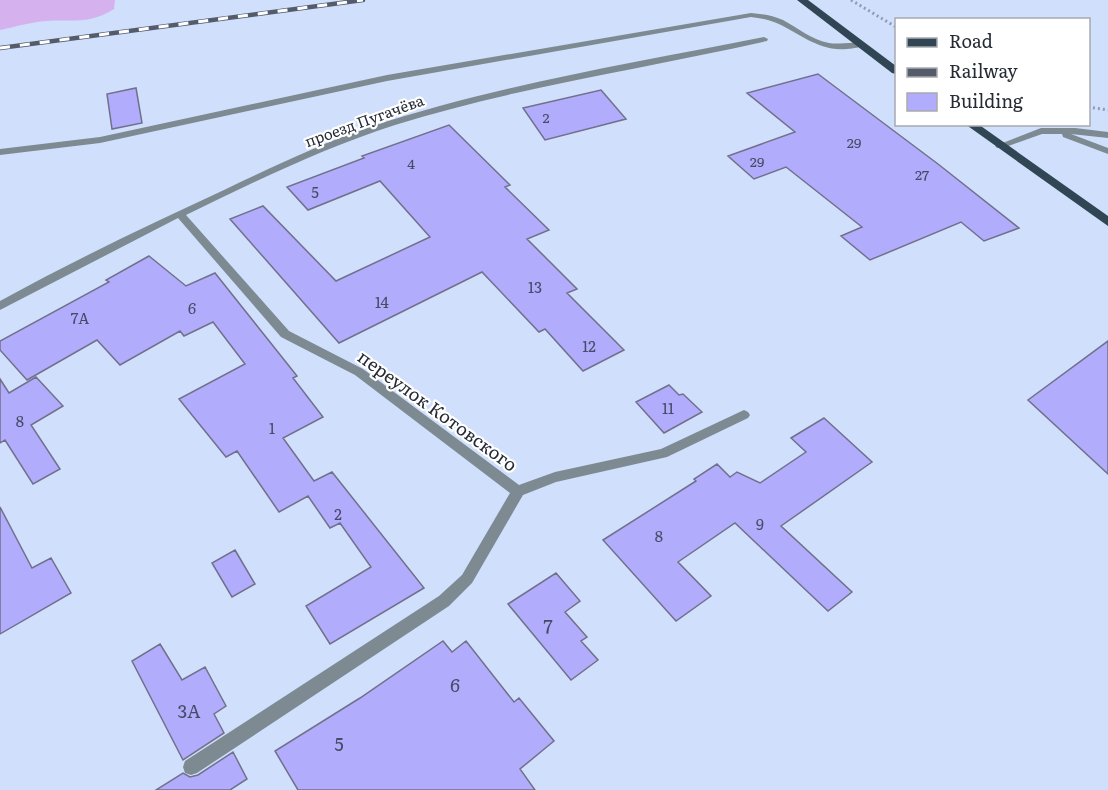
<svg xmlns="http://www.w3.org/2000/svg" width="1108" height="790" viewBox="0 0 1108 790" font-family="Literata,serif">
<rect width="100%" height="100%" fill="#cfdffc"/>
<path fill="#d5b2ed" d="M0 0H115L114 9C89 25 72 19 46 21 31 22 15 27 0 30Z"/>
<path fill="#b2acfc" stroke="#71708b" stroke-width="1.5" d="M818 74 938 164 1019 228 984 241 961 222 870 260 841 236 862 227 786 167 754 179 728 156 795 132 747 93Z
M136 88 142 123 112 129 107 94Z
M601 90 626 119 545 140 523 108Z
M449 125 510 185 505 187 549 230 527 239 577 289 567 293 624 350 583 371 545 329 539 332 482 272 339 343 230 219 263 206 336 281 430 237 380 181 308 210 287 187 364 158 362 156Z
M149 256 186 286 215 273 297 376 293 378 323 417 283 438 314 481 332 472 424 588 330 644 306 606 371 567 340 523 330 528 308 496 279 512 237 451 226 457 179 399 245 364 213 322 184 336 180 331 120 365 97 340 27 380 0 350V341L109 282 106 280Z
M1108 341V474L1028 400Z
M36 377 63 406 31 425 60 469 33 484 5 440 0 443V379L9 393Z
M669 385 679 395 683 394 702 412 664 433 636 402Z
M824 418 872 462 781 526 852 592 828 611 735 523 678 562 711 596 676 621 603 540 696 481 694 479 717 464 730 477 737 472 760 483 806 452 791 438Z
M0 507 32 568 51 558 71 593 0 634Z
M235 550 255 584 232 597 212 563Z
M556 573 580 601 565 612 587 637 581 641 598 660 571 680 508 604Z
M443 641 452 652 466 641 514 702 519 698 554 741 520 769 535 790H298L275 751 360 698Z
M160 644 182 680 205 667 226 706 214 714 224 733 183 760 132 661Z
M233 752 247 779 230 790H156L183 773 190 777 198 775Z"/>
<g fill="none" stroke-linecap="round" stroke-linejoin="round">
<path stroke="#909cb2" stroke-width="3" stroke-dasharray="2 3" stroke-linecap="butt" d="M851 0 896 27
M1088 107 1108 110"/>
<path fill="#7d8a92" fill-rule="evenodd" d="M751 13C762 14 772 15 783 20 798 28 812 40 829 43 840 45 857 40 865 45 860 48 854 48 847 49 818 52 799 32 774 22 766 19 759 18 751 17L387 81 100 143 0 155V149L100 137 387 75Z
M1041 128H1075L1108 132V138L1071 134 1108 148V154L1063 137 1062 134H1042L1003 148H997L995 146Z"/>
<path fill="#7d8a92" fill-rule="evenodd" d="M764 37 768 39 767 41C643 69 517 87 395 125 323 148 254 182 186 215L289 331 363 369 519 485 555 472 661 449 744 410 748 412 750 415 748 418 667 457 556 482 523 495 472 583 449 606 197 773 191 775 185 773 183 767 185 761 439 596 462 575 510 493 355 375 281 337 178 218 0 310V301C73 261 148 225 224 190 272 167 320 144 370 127 498 85 632 63 764 37Z"/>
<path fill="#304654" fill-rule="evenodd" d="M797 0H808L896 66V74L892 73Z
M965 124H978L1108 216V226Z"/>
<defs>
<path id="rail" d="M0 48 363 0"/>
</defs>
<use href="#rail" stroke="#545c6c" stroke-width="4.5"/>
<use href="#rail" stroke="#fff" stroke-width="3" stroke-dasharray="10" stroke-linecap="butt"/>
</g>
<g text-anchor="middle" dominant-baseline="central" stroke-width="4.5" stroke-linejoin="round" paint-order="stroke">
<g font-size="14" fill="#484b67">
<text x="546" y="117">2</text>
<text x="854" y="142">29</text>
<text x="757" y="161">29</text>
<text x="411" y="163">4</text>
<text x="922" y="174">27</text>
</g>
<g font-size="15" fill="#252b35" stroke="#fff">
<text transform="translate(364 120) rotate(-20)">проезд Пугачёва</text>
</g>
<g font-size="15" fill="#484b67">
<text x="315" y="191">5</text>
<text x="535" y="286">13</text>
<text x="382" y="301">14</text>
<text x="192" y="307">6</text>
<text x="80" y="317">7А</text>
<text x="589" y="345">12</text>
<text x="668" y="407">11</text>
<text x="20" y="420">8</text>
<text x="272" y="427">1</text>
<text x="338" y="513">2</text>
<text x="760" y="523">9</text>
<text x="659" y="535">8</text>
</g>
<g font-size="18" fill="#252b35" stroke="#fff">
<text transform="translate(438 410) rotate(36)">переулок Котовского</text>
</g>
<g font-size="18" fill="#484b67">
<text x="548" y="625">7</text>
<text x="455" y="684">6</text>
<text x="189" y="710">3А</text>
<text x="339" y="743">5</text>
</g>
</g>
<rect x="895" y="18" width="195" height="108" fill="#ffffff" stroke="#a8aaae" stroke-width="1.5"/>
<rect x="907" y="38" width="30" height="9" fill="#304654" stroke="#a8aaae" stroke-width="1.5"/>
<text x="949" y="48" font-size="18" fill="#252b35">Road</text>
<rect x="907" y="68" width="30" height="9" fill="#545c6c" stroke="#a8aaae" stroke-width="1.5"/>
<text x="949" y="78" font-size="18" fill="#252b35">Railway</text>
<rect x="907" y="93" width="30" height="18" fill="#b2acfc" stroke="#a8aaae" stroke-width="1.5"/>
<text x="949" y="108" font-size="18" fill="#252b35">Building</text>
</svg>
